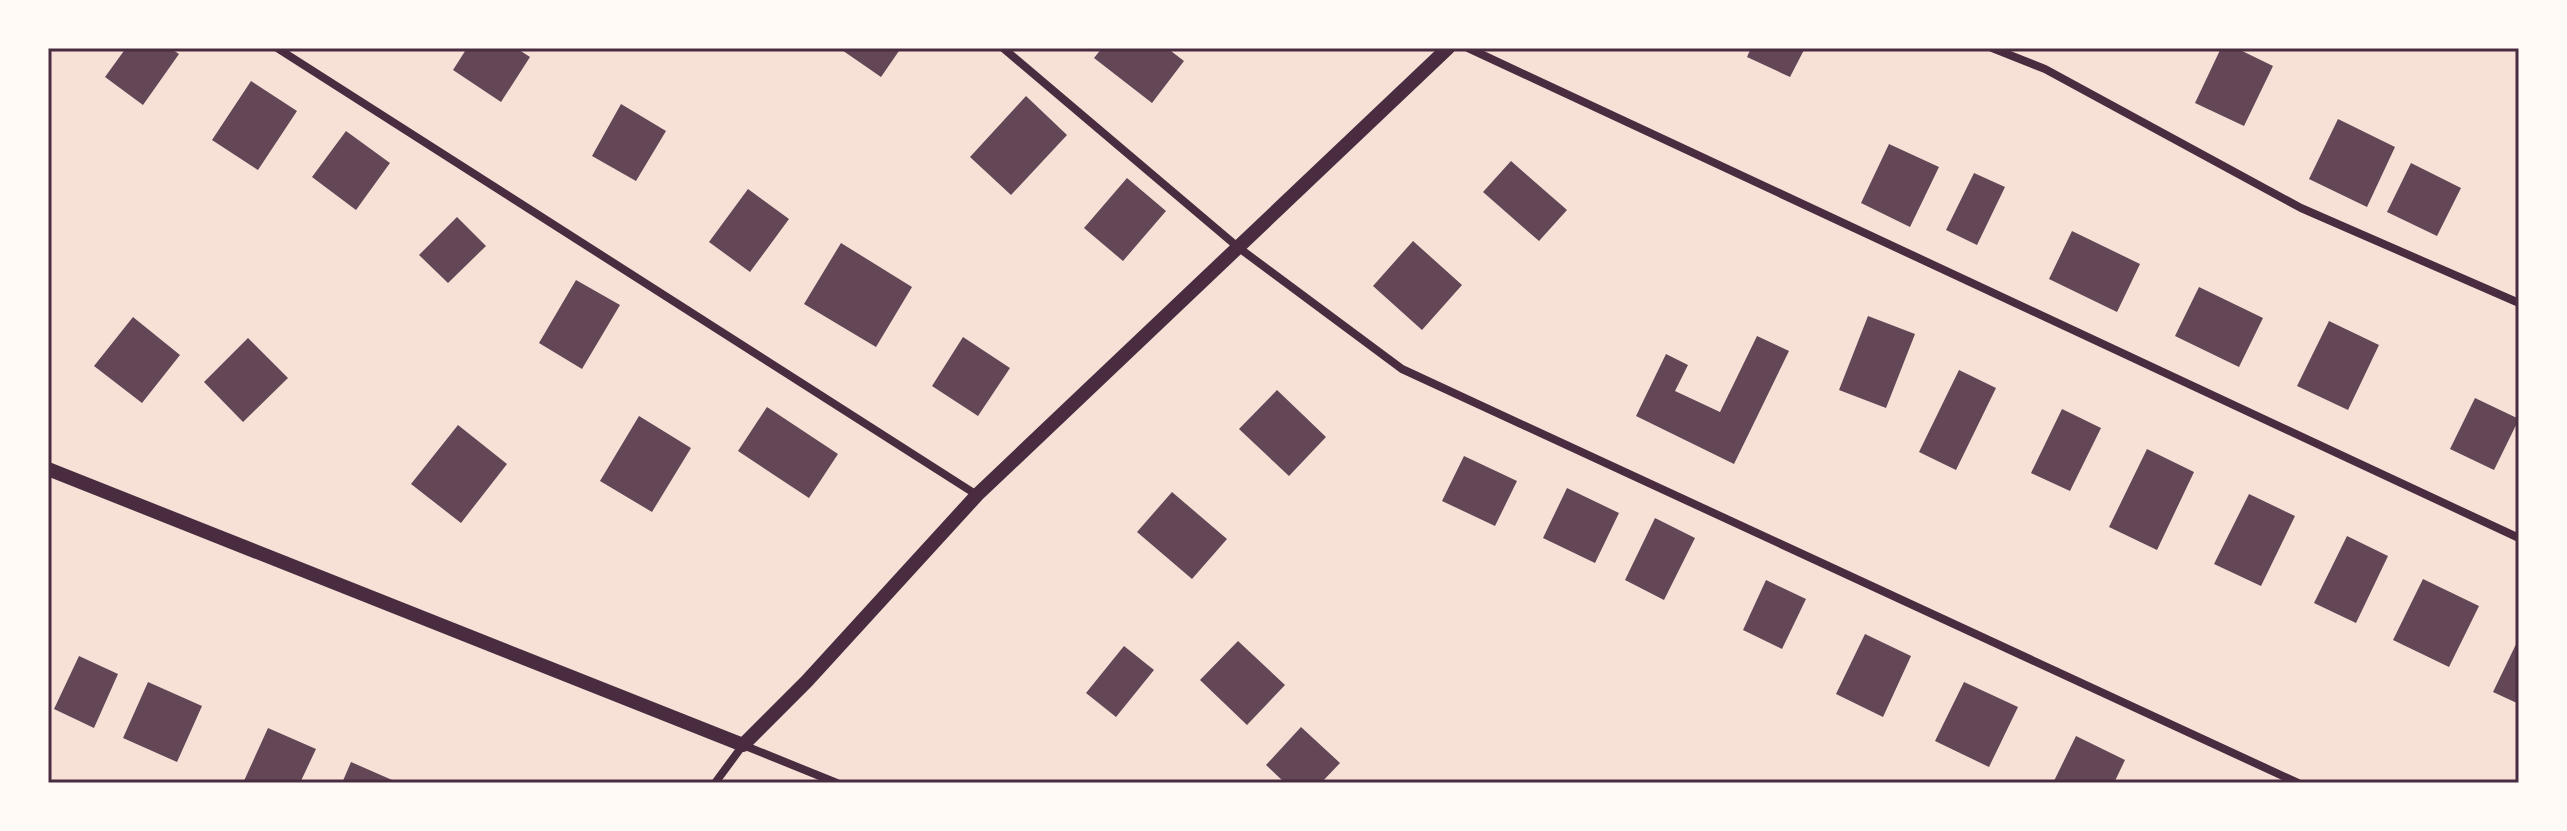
<svg xmlns="http://www.w3.org/2000/svg" width="2567" height="831" viewBox="0 0 2567 831" font-family="Arial,sans-serif">
<rect width="100%" height="100%" fill="#f7e1d7"/>
<path fill="#644757" d="M126 48H170L179 54 143 105 105 77Z
M467 48H516L530 57 501 102 453 70Z
M839 48H901L881 77Z
M1102 48H1167L1184 61 1152 103 1094 58Z
M1751 48H1805L1790 77 1747 57Z
M2221 48H2236L2273 66 2244 126 2195 103Z
M251 81 297 111 258 170 212 140Z
M1026 96 1067 135 1011 195 970 157Z
M621 104 666 131 636 181 592 156Z
M2338 119 2395 147 2367 207 2309 179Z
M346 131 390 163 356 210 312 177Z
M1889 144 1939 167 1910 227 1861 203Z
M1511 161 1567 210 1539 241 1483 192Z
M2411 163 2461 188 2437 236 2387 212Z
M1974 173 2005 187 1977 245 1946 230Z
M1127 178 1166 211 1123 261 1084 228Z
M748 189 789 219 750 272 709 242Z
M457 217 486 246 448 283 419 255Z
M2072 231 2140 264 2117 312 2049 279Z
M1413 241 1462 285 1422 330 1373 286Z
M841 243 912 287 876 347 804 304Z
M576 280 620 305 582 369 539 343Z
M2199 287 2263 318 2239 367 2175 336Z
M1868 316 1915 334 1886 408 1839 390Z
M133 317 180 355 142 403 94 366Z
M2329 321 2379 345 2348 410 2297 386Z
M1757 336 1789 351 1734 464 1636 416 1666 354 1688 365 1675 391 1720 412Z
M963 337 1010 368 978 416 932 386Z
M248 338 288 378 243 422 204 382Z
M1959 370 1996 388 1956 470 1919 452Z
M1277 390 1326 437 1289 476 1239 429Z
M2475 398 2519 419 2494 470 2450 449Z
M767 407 838 454 809 498 738 451Z
M2062 409 2101 428 2070 491 2031 473Z
M639 416 691 448 652 512 600 481Z
M458 425 507 464 461 523 411 484Z
M2147 449 2194 472 2157 550 2109 527Z
M1464 456 1517 481 1495 526 1442 501Z
M1567 488 1619 513 1595 563 1543 538Z
M1172 492 1227 539 1192 579 1137 532Z
M2249 494 2295 516 2261 586 2214 564Z
M1655 518 1695 538 1664 600 1625 580Z
M2347 536 2388 556 2356 623 2314 603Z
M2423 579 2479 606 2449 667 2393 640Z
M1766 580 1806 599 1782 649 1743 630Z
M1865 634 1911 656 1883 717 1836 694Z
M2519 638V704L2493 692Z
M1238 641 1285 685 1247 725 1200 680Z
M1124 646 1154 670 1116 717 1086 693Z
M79 656 118 674 94 728 54 709Z
M148 682 202 706 177 762 123 738Z
M1964 682 2018 707 1989 767 1935 741Z
M1301 727 1340 763 1321 783H1285L1266 765Z
M268 728 316 749 300 783H243Z
M2076 736 2125 760 2114 783H2053Z
M351 762 399 783H342Z"/>
<g fill="none" stroke-linecap="round" stroke-linejoin="round">
<path stroke="#4a2c40" stroke-width="8" d="M277 48 977 495
M1003 48 1239 248 1402 369 2298 783
M1468 48 2519 538
M1992 48 2045 69 2301 208 2519 303
M715 783 743 745 837 783"/>
<path stroke="#4a2c40" stroke-width="14" d="M48 469 743 745 807 681 977 495 1448 48"/>
</g>
<rect width="2567" height="831" fill="none" stroke="#fffaf5" stroke-width="100"/>
<rect x="50" y="50" width="2467" height="731" fill="none" stroke="#4a2c40" stroke-width="3"/>
</svg>
